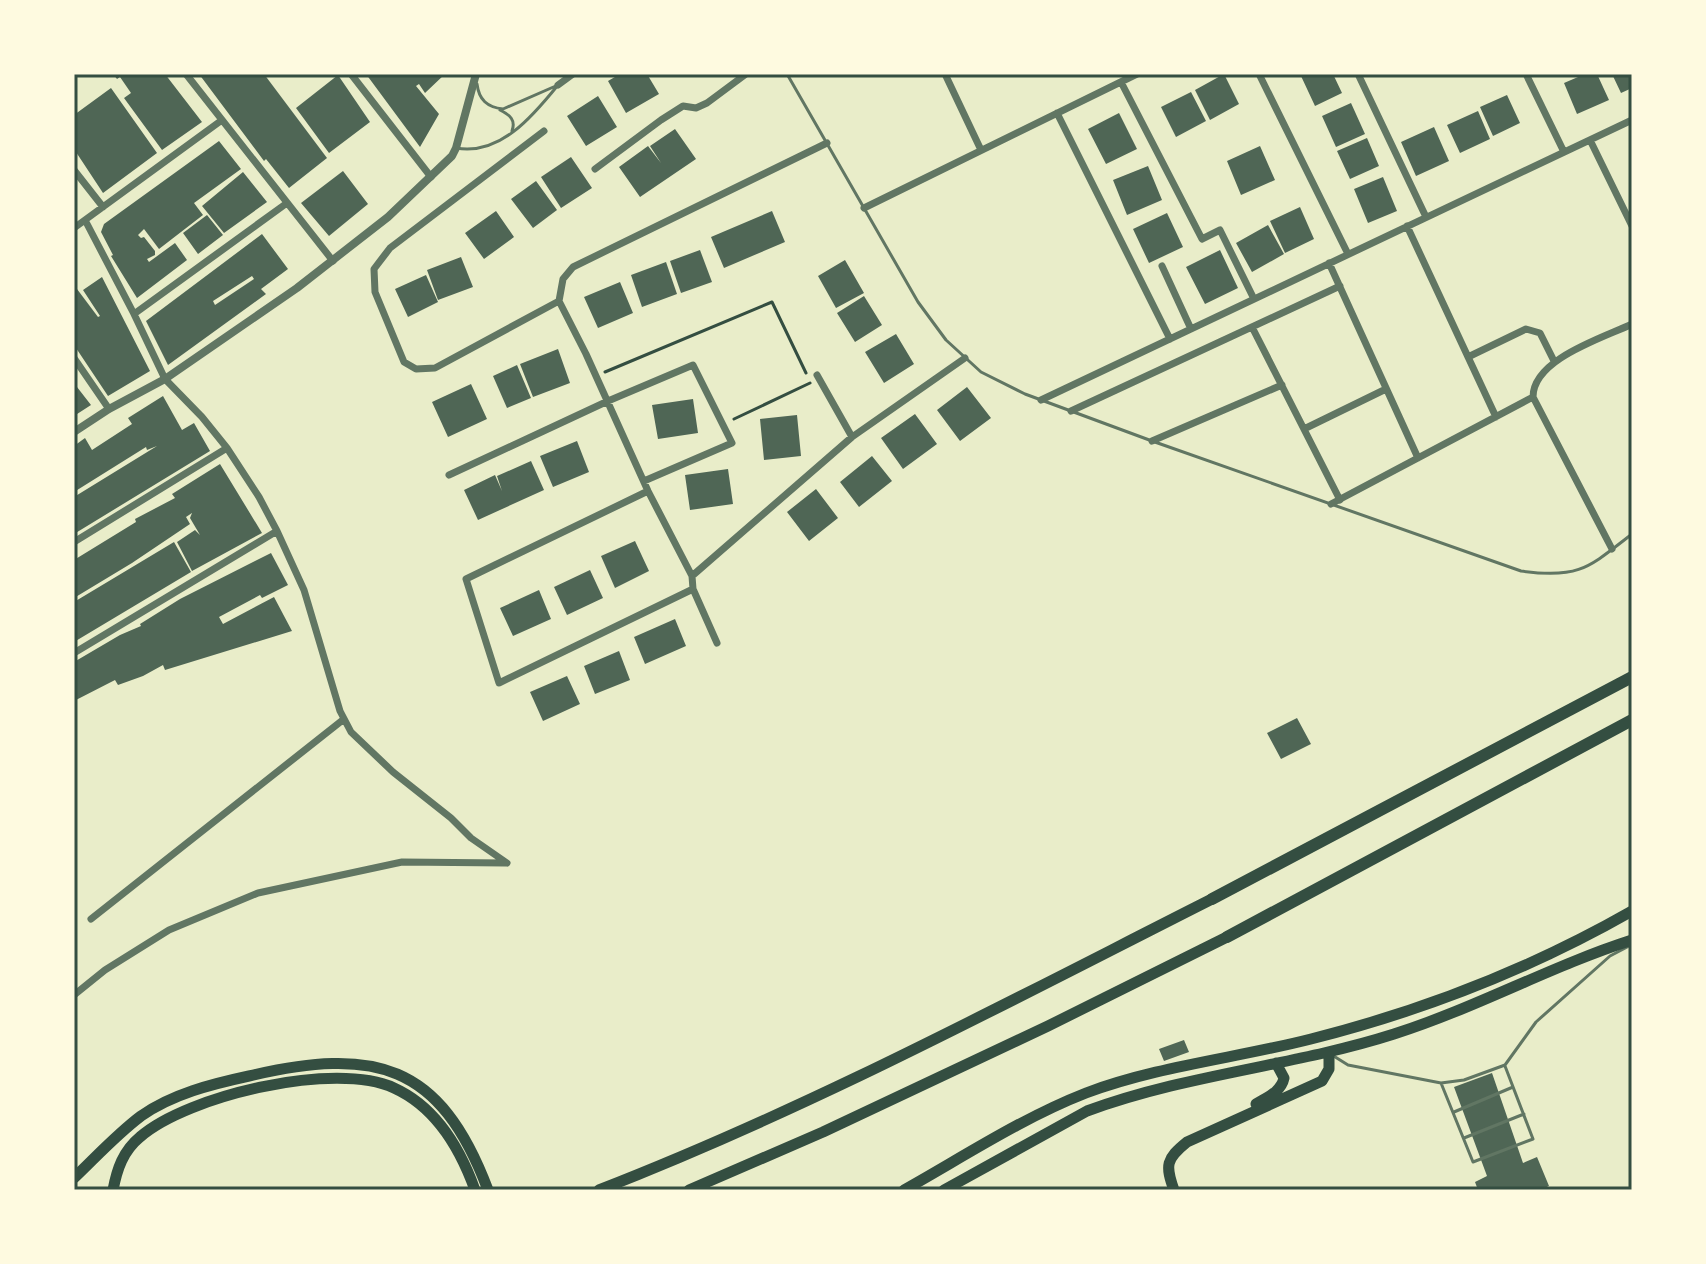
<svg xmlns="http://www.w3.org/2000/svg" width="1706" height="1264" viewBox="0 0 1706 1264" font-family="Georgia,serif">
<rect width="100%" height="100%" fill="#e9edc9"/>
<path fill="#4f6655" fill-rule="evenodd" d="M113 74H165L202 122 162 150 124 98 131 93 120 77 117 79Z
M199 74H264L327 158 289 188 266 159 264 161Z
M366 74H445L425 93 419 84 416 86 439 114 420 147Z
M620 74H647L659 94 626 113 608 81Z
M1224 74 1239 104 1210 120 1195 90Z
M1306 74H1333L1342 93 1315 106 1301 76Z
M1585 74H1597L1609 100 1577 114 1564 83Z
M1612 74H1632V88L1621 93Z
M338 75 370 122 329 153 296 108Z
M111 88 157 153 103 193 74 149V115Z
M1191 92 1206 121 1176 137 1161 107Z
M1507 95 1520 123 1493 136 1480 107Z
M598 96 617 127 586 146 567 116Z
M1351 103 1365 134 1336 147 1322 116Z
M1478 111 1490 139 1460 153 1447 125Z
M1119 113 1137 149 1106 164 1088 129Z
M1434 127 1449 161 1416 176 1401 142Z
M675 129 696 159 640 197 619 167 648 146 661 163 650 146Z
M1367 138 1379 166 1350 179 1337 151Z
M219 141 241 169 194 203 203 215 159 249 144 229 138 235 141 238 144 237 155 251V255L147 259 149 262 175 243 187 260 137 298 111 256 113 255 101 232 104 224Z
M1260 146 1275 180 1241 195 1227 161Z
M571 157 592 188 561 208 541 177Z
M1148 166 1162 200 1127 215 1113 180Z
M343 171 368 204 329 236 301 203Z
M243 172 267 202 224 233 202 206Z
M1383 177 1397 211 1368 223 1354 189Z
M536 181 557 210 533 228 511 199Z
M1300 207 1314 239 1285 253 1270 221Z
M496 211 514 237 484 259 465 233Z
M772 211 785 242 724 268 711 237Z
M1167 213 1183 247 1149 263 1133 229Z
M207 215 223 235 198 254 183 233Z
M1268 225 1284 254 1252 272 1236 243Z
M262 234 288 269 261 289 266 294 168 365 146 321ZM252 276 254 279 215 305 213 301Z
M700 250 712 282 681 293 670 261Z
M1220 250 1238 288 1205 304 1186 267Z
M461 257 473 287 438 300 427 270Z
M845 260 864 293 836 308 818 276Z
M666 262 677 294 642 307 631 275Z
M426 275 438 302 408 317 395 289Z
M102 277 150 371 108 396 74 345V285L98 317 100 316 83 290Z
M620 282 633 313 598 328 584 297Z
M864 296 882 325 855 342 837 313Z
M896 334 914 364 884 383 865 352Z
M558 349 570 383 533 397 520 364Z
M517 365 531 398 507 408 493 376Z
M471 384 487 419 448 437 432 402Z
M77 387 91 405 74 416V389Z
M967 387 991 418 960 441 937 410Z
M163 396 182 430 194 423 210 451 74 534V497L157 446 147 450 146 447 74 492V446L85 438 92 450 132 424 128 418Z
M693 399 698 433 658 439 652 405Z
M915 414 937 444 903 469 881 438Z
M797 415 801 456 764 460 760 419Z
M577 441 589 472 553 487 540 456Z
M872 456 892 481 859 507 840 482Z
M531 461 544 490 478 520 464 490 495 475 502 491 497 476Z
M220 464 262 533 192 571 177 542 195 530 200 535 190 518 192 513 186 517 190 524 132 563 74 598V560L136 522 135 519 175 498 172 494Z
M728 469 733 504 690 510 685 475Z
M816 489 838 518 809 541 787 512Z
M635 541 649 571 615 588 601 556Z
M174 542 191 572 74 642V602Z
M271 553 288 585 262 598 260 595 219 617 223 624 274 597 292 631 165 670 163 665 143 676 118 685 115 680 74 701V662L120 635 141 626 140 624 180 599Z
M590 570 603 598 567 615 554 587Z
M539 590 551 619 513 636 500 608Z
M675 619 686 646 645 664 634 637Z
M619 651 630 680 595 694 584 666Z
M567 676 580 704 543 721 530 692Z
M1297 718 1311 744 1281 759 1267 733Z
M1184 1040 1189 1052 1164 1061 1159 1049Z
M1492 1073 1523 1163 1537 1157 1549 1186 1540 1190H1478L1475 1182 1487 1176 1454 1087Z"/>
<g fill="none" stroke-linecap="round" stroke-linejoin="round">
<path stroke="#344e41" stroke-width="3" d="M605 372 772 302 806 373
M734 419 810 383"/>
<path stroke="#617663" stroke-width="3" d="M787 74 918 302 946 340 981 372 1025 394 1152 441 1521 571C1579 579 1588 568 1632 534
M500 110C510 115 516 120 512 131
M456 148C500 156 533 116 558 85L503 109C487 107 479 100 477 84
M1332 1055 1348 1065 1441 1083 1464 1080 1505 1065 1536 1022 1610 956 1631 945
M1441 1083 1473 1162 1533 1139 1505 1066
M1454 1112 1513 1087
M1464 1138 1524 1114"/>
<path stroke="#617663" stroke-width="7" d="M186 74 333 261
M351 74 431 177
M945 74 981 150
M1259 74 1348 254
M1358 74 1426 217
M1526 74 1564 152
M1121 82 1202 239 1220 230 1254 299
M558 85 573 74
M1057 113 1170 339
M544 131 390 248 374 269 375 292 404 362 416 369 435 368 559 301
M1590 140 1632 226
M595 169 661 120 683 106 696 108 707 103 746 74
M74 170 103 207
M864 208 1137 74
M85 220 134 314 165 379 202 417 227 448 259 497 277 531 304 590 340 711 351 732 393 772 451 818 471 838 507 863
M1407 226 1496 417
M74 228 222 120
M1329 263 1418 458
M1162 266 1191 329
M134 314 287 203
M1252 327 1340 500
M1468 357 1526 329 1540 333 1554 361
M74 358 109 409
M817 375 852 437 965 358
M1041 400 1632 120
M1071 411 1340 286
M1304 429 1386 389
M1152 441 1282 385
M449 475 608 401 693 365 732 443 644 481
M648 491 466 579 499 683 693 589
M1331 504 1533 397
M74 542 227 448
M1612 549 1533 397C1533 359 1603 338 1632 324
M692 576 852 437
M717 643 693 589 692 576 648 491 586 354 559 301 563 279 573 267 827 143
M74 653 277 531
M91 919 344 719
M74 995 105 970 169 930 258 893 402 862 505 863"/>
<path stroke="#617663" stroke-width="8" d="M74 432 109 409 165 379 297 288 388 217 452 156 456 148 476 74"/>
<path stroke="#344e41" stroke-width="11" d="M1256 1104C1267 1097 1281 1092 1284 1078L1276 1063
M904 1190C963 1157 1022 1118 1086 1093 1158 1066 1237 1058 1311 1039 1422 1011 1532 968 1632 911
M944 1190 1087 1111C1187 1074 1294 1066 1394 1034 1476 1008 1551 966 1632 940
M1174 1190C1165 1165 1166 1159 1187 1142L1322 1081 1329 1069V1053"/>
<path stroke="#344e41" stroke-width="11" d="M74 1178C96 1157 117 1134 141 1116 172 1094 212 1084 249 1076 374 1047 440 1062 488 1190
M113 1190C117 1169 123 1151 140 1137 188 1095 336 1061 394 1088 436 1107 460 1148 475 1190
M599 1190C810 1108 1010 1001 1212 899
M689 1190 823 1132 1048 1026 1227 937"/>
<path stroke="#344e41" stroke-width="12" d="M1212 899 1632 677
M1227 937 1632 720"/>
</g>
<rect width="1706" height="1264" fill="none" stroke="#fefae0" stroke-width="152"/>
<rect x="76" y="76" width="1554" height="1112" fill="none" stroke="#344e41" stroke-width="3"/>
</svg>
